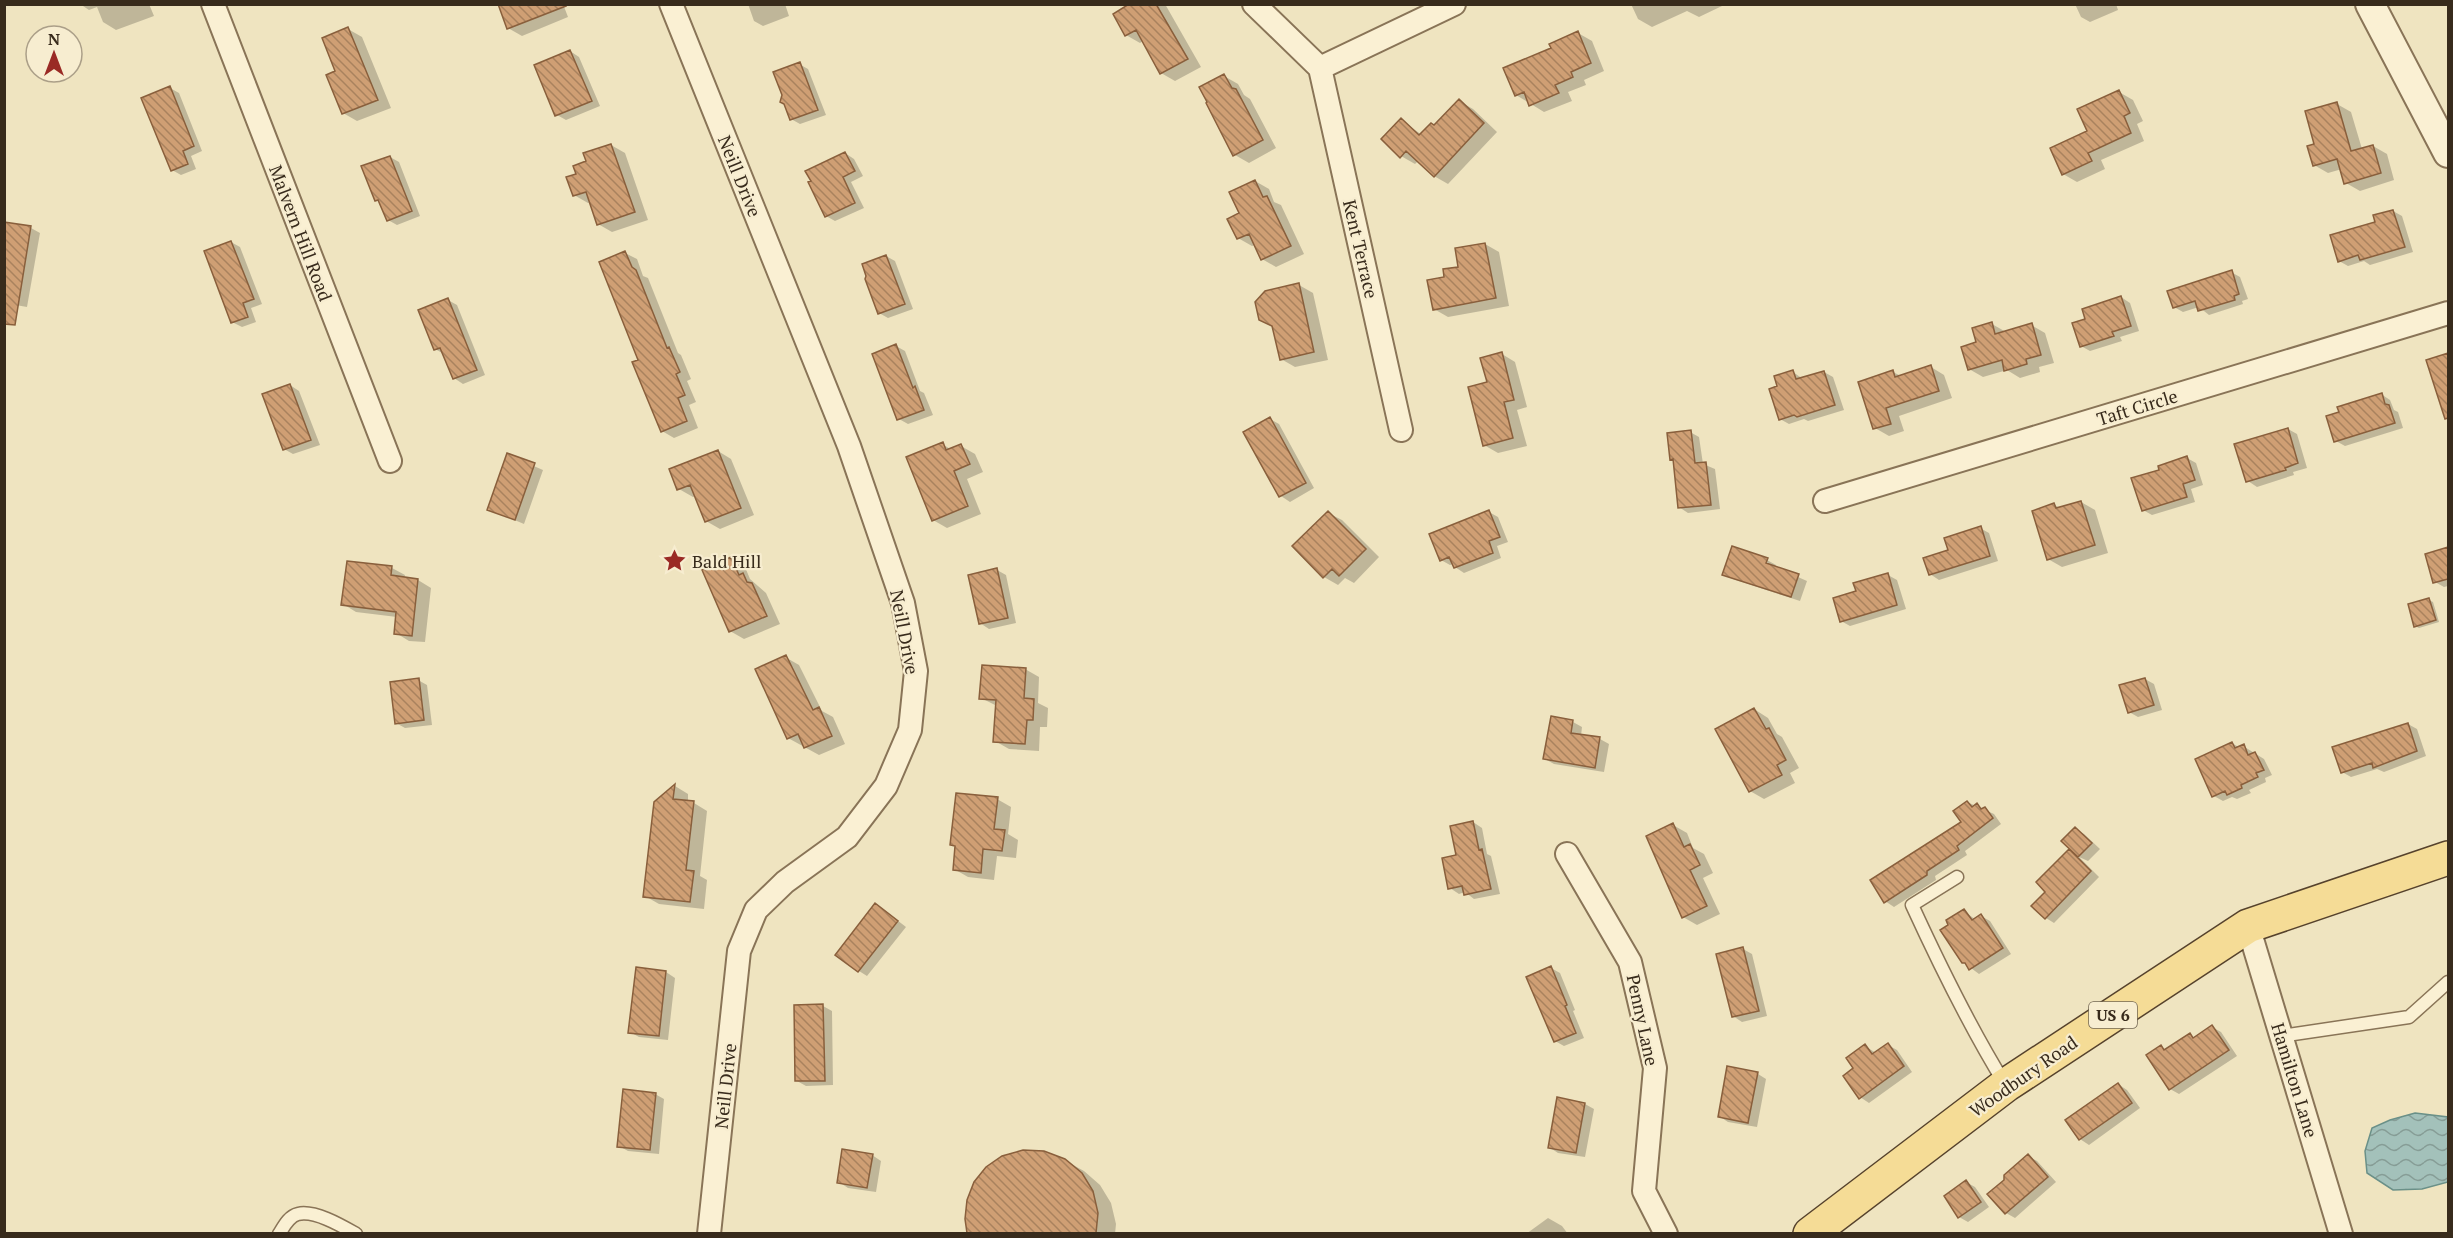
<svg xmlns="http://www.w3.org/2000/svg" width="2453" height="1238" viewBox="0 0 2453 1238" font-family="'PT Serif',serif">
<defs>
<pattern id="water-waves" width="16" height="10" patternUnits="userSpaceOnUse" patternTransform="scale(1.5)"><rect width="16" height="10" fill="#a3c1ba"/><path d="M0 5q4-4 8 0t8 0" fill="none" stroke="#869d96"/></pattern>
<pattern id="building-back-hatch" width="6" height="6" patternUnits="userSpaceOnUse" patternTransform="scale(1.5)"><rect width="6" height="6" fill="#cf9f74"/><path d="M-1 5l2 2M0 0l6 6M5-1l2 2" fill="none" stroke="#a9825e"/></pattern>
</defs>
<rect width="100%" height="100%" fill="#efe4c0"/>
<path fill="url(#water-waves)" stroke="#6a9088" stroke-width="1.5" d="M2415 1113 2448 1117V1182L2422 1189 2393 1190 2367 1173 2365 1151 2372 1128 2390 1120Z"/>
<path fill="#0003" d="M80 4H149L154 16 116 30 103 22 97 7 89 10Z
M563 4 568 17 522 36 508 28Z
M748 4H785L789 16 763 26 754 21Z
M1133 4H1165L1201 67 1175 81 1161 73 1143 41 1140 43 1126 35Z
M1631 4H1721L1722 6 1699 17 1687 11 1652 27 1638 19Z
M2075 4H2116L2118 10 2090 22 2081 17Z
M348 29 362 37 391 108 357 121 343 113 337 72Z
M1578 33 1592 41 1604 71 1584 80 1586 85 1568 92 1572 101 1544 112 1516 95 1553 49Z
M570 51 579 57 600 106 566 120 557 115Z
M799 64 808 69 826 115 800 124 791 119Z
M1224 76 1238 84 1244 95 1250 99 1276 148 1249 163 1235 155Z
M170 88 179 93 202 151 191 156 196 169 181 175 172 170Z
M2119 92 2133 100 2143 121 2137 124 2144 141 2101 160 2105 169 2077 182 2063 174 2089 132Z
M1459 101 1473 109 1497 132 1448 184 1434 176 1418 161 1415 164 1401 156V120L1422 135 1435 127Z
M2337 104 2351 112 2362 149 2373 146 2387 154 2394 180 2360 191 2346 183 2342 169 2328 173 2314 165 2316 145Z
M611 145 625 153 648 220 612 232 598 224 591 202 588 203 574 195 577 175 588 162Z
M845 153 854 159 863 176 851 182 864 208 835 221 826 216Z
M390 157 399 162 420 216 397 225 388 220 381 203 376 200Z
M1255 181 1269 189 1274 202 1281 205 1304 254 1276 267 1262 259 1255 245 1252 246 1238 238 1241 214Z
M2393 211 2402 216 2413 252 2370 265 2364 261 2348 266 2339 261 2377 223Z
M31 228 40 233 27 307 10 304Z
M231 242 240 247 262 304 251 308 256 322 242 327 232 322Z
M1485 244 1499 252 1509 306 1448 317 1434 309 1445 278Z
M625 253 637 259 643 276 648 278 678 353 681 355 691 379 687 381 696 402 689 405 698 428 674 438 662 431 639 361Z
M886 256 895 261 913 309 888 318 879 313Z
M2231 272 2240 277 2248 299 2242 301 2243 304 2209 315 2199 307 2183 312 2174 307Z
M1299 285 1313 293 1328 360 1295 367 1281 359 1274 328 1260 320Z
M2121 297 2130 303 2139 331 2120 337 2122 341 2090 351 2081 346 2087 320Z
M448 300 457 305 485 375 463 384 454 378 444 354 435 349Z
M1992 324 2006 332 2031 325 2045 333 2054 363 2039 367 2040 372 2020 378 2007 370 1983 377 1969 369 1978 343Z
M896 346 905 351 920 391 924 393 933 415 908 424 899 419Z
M1502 354 1515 362 1527 407 1517 410 1527 446 1498 453 1484 445 1489 383Z
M2448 355V402L2443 399 2427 361Z
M1931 367 1944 375 1952 398 1899 416 1904 431 1889 436 1875 428 1893 372 1901 376Z
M1793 372 1803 379 1824 372 1833 377 1844 410 1808 421 1804 419 1789 424 1780 419 1779 387Z
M290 385 299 391 320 445 293 454 284 449Z
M2381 394 2390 400 2394 410 2398 412 2403 428 2345 446 2336 441 2341 413Z
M1270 419 1279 424 1314 488 1290 502 1281 496 1245 432Z
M2288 429 2297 434 2307 468 2293 472 2294 475 2257 487 2248 481Z
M1690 432 1699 437 1703 464 1715 469 1720 509 1688 513 1679 507 1674 461 1671 459Z
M942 444 952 450 961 446 975 454 983 472 967 479 981 514 947 528 933 520Z
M718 451 731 459 754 515 720 529 706 521 696 496 693 497 679 489 671 470Z
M508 455 543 470 524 524 489 509Z
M2187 458 2196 463 2203 485 2191 489 2195 502 2152 515 2143 510 2161 470Z
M2081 502 2095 510 2108 553 2062 567 2048 559 2054 505 2060 508Z
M1489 512 1498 517 1508 542 1497 546 1501 558 1464 573 1455 567 1453 564 1450 565 1441 560Z
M1328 513 1342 520 1379 557 1354 583 1345 578 1338 585 1324 577Z
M1980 528 1989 533 1998 561 1939 580 1930 574 1949 551Z
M2448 549V586L2444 587 2435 582 2427 555Z
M731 558 745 567 750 579 766 593 780 624 744 639 730 631Z
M1767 560 1776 565 1775 567 1807 581 1800 601 1733 579 1724 574Z
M392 568 405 575 404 579 418 580 431 588 425 642 409 641 396 633 397 617 356 612 343 604Z
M997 570 1006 575 1016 623 989 629 980 623Z
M1888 575 1897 580 1906 609 1850 626 1841 621 1857 592Z
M2429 600 2433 602 2439 622 2419 628 2415 626Z
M785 657 799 665 822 711 833 717 845 744 819 755 788 738Z
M1025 669 1039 677 1038 703 1048 708 1047 727H1040L1039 751 1009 749 995 741 997 706 981 698Z
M2145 679 2154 684 2162 710 2138 717 2129 712Z
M418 680 427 685 432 725 405 728 396 723Z
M1754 709 1768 718 1777 734 1782 737 1799 768 1790 773 1795 783 1764 799 1750 791Z
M1552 718 1573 722 1582 727 1581 736 1600 739 1609 744 1604 772 1554 764 1545 759Z
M2408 724 2417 729 2426 756 2384 772 2377 769 2351 777 2342 772Z
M2232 743 2240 748 2243 746 2264 759 2272 775 2265 778 2266 782 2249 790 2251 793 2237 799 2232 797 2223 801 2214 796Z
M675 786 688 794V802L694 803 707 811 700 876 707 880 704 909 659 904 645 896 656 802Z
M997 799 1011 807 1008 834 1018 840 1016 858 997 856 994 880 968 877 954 869 957 847Z
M1967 802 1994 814 2001 824 1965 851 1967 855 1935 876 1936 880 1894 907 1885 901 1964 822Z
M1473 822 1482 828 1487 854 1491 856 1500 894 1474 899 1465 892 1459 894 1450 888 1458 856Z
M1673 825 1687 833 1693 848 1704 854 1713 873 1703 878 1720 914 1697 925 1683 917Z
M2075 829 2084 834 2100 849 2088 861 2079 857 2099 877 2054 923 2046 918 2047 892 2069 851 2076 855Z
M884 910 906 927 867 976 859 971Z
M1964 911 1976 920 1981 916 1990 921 2011 954 1979 974 1963 962Z
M1743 949 1752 954 1767 1016 1742 1022 1733 1016Z
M1551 968 1560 973 1575 1010 1573 1011 1584 1038 1564 1046 1555 1041Z
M637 969 666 972 675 978 668 1040 639 1037 630 1032Z
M823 1006 832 1011 833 1085 806 1086 797 1081Z
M2212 1027 2221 1032 2237 1056 2179 1094 2170 1089 2148 1056 2161 1047 2167 1051 2190 1035 2195 1038Z
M1888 1045 1897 1050 1912 1072 1869 1103 1860 1097 1855 1068 1865 1046 1876 1053Z
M1758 1074 1766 1079 1757 1127 1728 1122 1719 1116Z
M2118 1084 2127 1090 2140 1108 2089 1145 2080 1139 2067 1121Z
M655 1094 664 1099 659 1154 628 1151 619 1146Z
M1558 1099 1585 1104 1594 1109 1585 1157 1558 1153 1549 1147Z
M872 1155 881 1161 876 1192 848 1188 839 1182Z
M2028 1156 2037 1161 2056 1182 2015 1218 2006 1213Z
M1064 1160 1084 1171 1100 1185 1111 1203 1116 1224 1115 1234H969L966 1219Z
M1966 1182 1975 1187 1989 1207 1968 1222 1959 1217Z
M1548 1218 1562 1226 1568 1234H1526Z"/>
<path fill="url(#building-back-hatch)" stroke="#895f3c" stroke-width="1.5" d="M498 4H565L566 6 507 29Z
M1129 4H1156L1188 59 1160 74 1136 30 1125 36 1113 14Z
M348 27 378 100 342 114 326 75 335 71 322 38Z
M1578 31 1591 63 1571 72 1573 77 1555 85 1559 93 1529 106 1524 92 1515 96 1503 68 1551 48 1549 44Z
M570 50 592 101 555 116 534 65Z
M800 62 818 110 790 120 784 104 780 102 782 95 773 72Z
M1224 74 1232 88 1236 89 1263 140 1233 156 1206 103 1207 102 1199 87Z
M170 86 194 146 183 151 188 164 171 171 141 98Z
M2119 90 2130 113 2124 116 2131 133 2088 153 2092 161 2062 175 2050 148 2087 131 2077 109Z
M1459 99 1484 123 1434 177 1406 151 1400 158 1381 139 1401 118 1419 135 1431 123 1434 125Z
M2337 102 2351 151 2373 145 2381 173 2344 184 2337 159 2313 166 2307 146 2314 144 2305 111Z
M611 144 635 212 597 225 586 192 573 196 566 177 576 174 573 166 586 161 583 153Z
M845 152 855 171 843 177 855 203 825 217 808 182 811 181 805 171Z
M390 156 412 211 387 221 378 200 375 201 361 166Z
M1255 180 1263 197 1267 196 1291 246 1261 260 1249 234 1237 239 1227 219 1239 213 1229 192Z
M2393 210 2405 247 2360 260 2358 255 2338 262 2330 235 2375 222 2373 215Z
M4 222 31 226 15 325 4 324Z
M231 241 254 299 243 303 248 317 231 323 204 251Z
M1485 243 1496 298 1433 310 1427 280 1444 277 1443 269 1458 267 1455 248Z
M625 251 632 267 636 270 667 348 669 347 680 372 676 374 685 395 678 398 687 421 661 432 632 362 638 360 599 262Z
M886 255 905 304 878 314 865 279 866 276 862 264Z
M2232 270 2239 294 2234 296 2235 300 2198 311 2195 301 2173 308 2167 291Z
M1299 283 1314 352 1280 360 1272 326 1259 320 1255 302 1265 291Z
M2121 296 2131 326 2112 332 2114 336 2080 347 2072 323 2085 319 2082 309Z
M448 298 477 370 453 379 440 348 434 350 418 310Z
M1992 322 1995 334 2032 323 2041 355 2026 359 2027 364 2004 371 2002 360 1968 370 1961 347 1976 342 1972 328Z
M896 344 913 388 915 386 924 410 897 420 872 354Z
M1502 352 1514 400 1504 402 1513 438 1483 446 1468 387 1487 382 1480 358Z
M2448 353V418L2445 419 2426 360Z
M1931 365 1939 391 1886 408 1891 424 1873 429 1858 382 1893 370 1895 377Z
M1793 370 1796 379 1824 371 1835 405 1797 417 1794 415 1779 420 1769 389 1777 386 1774 376Z
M290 384 311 440 283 450 262 394Z
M2382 393 2385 404 2389 405 2395 423 2334 442 2326 416 2339 412 2337 407Z
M1270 417 1306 483 1279 497 1243 432Z
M2288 428 2298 463 2285 468 2286 470 2246 482 2234 444Z
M1691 430 1695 463 1706 462 1711 505 1678 508 1673 459 1670 460 1667 433Z
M943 442 946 450 961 444 970 464 954 471 968 506 932 521 906 457Z
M718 450 741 508 705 522 690 485 677 490 669 469Z
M507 453 535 463 515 520 487 510Z
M2187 456 2195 480 2183 484 2187 497 2142 511 2131 478 2159 470 2158 466Z
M2081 501 2095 545 2047 560 2032 511 2054 503 2056 508Z
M1489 510 1500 537 1489 541 1493 553 1454 568 1449 557 1440 561 1429 534Z
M1328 511 1366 549 1339 576 1332 569 1323 578 1292 546Z
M1981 526 1990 556 1929 575 1923 558 1948 550 1944 538Z
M1732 546 1768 558 1766 563 1799 574 1791 597 1722 575Z
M2448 547V579L2433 583 2425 554Z
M731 557 739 575 743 573 747 582 752 583 767 616 729 632 702 570Z
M347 561 392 566 391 575 418 579 412 636 394 634 396 612 341 605Z
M997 568 1008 618 979 624 968 575Z
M1888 573 1897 605 1840 622 1833 598 1856 591 1853 583Z
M2429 598 2436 620 2414 627 2408 604Z
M786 655 813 710 819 707 832 736 804 748 798 734 787 739 755 669Z
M982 665 1026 668 1024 698 1034 699 1033 720H1027L1025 744 993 742 996 700 979 699Z
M419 678 424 720 395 724 390 682Z
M2145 678 2154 705 2128 713 2119 685Z
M1754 708 1766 729 1769 728 1786 760 1777 765 1782 775 1749 792 1715 729Z
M1551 716 1573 720 1571 733 1600 737 1595 768 1543 759Z
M2408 723 2417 751 2373 768 2372 763 2341 773 2332 747Z
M2232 742 2235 748 2244 744 2248 755 2255 752 2264 770 2256 773 2258 777 2241 785 2242 788 2227 795 2225 791 2212 797 2195 759Z
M675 784 673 799 694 801 686 870 694 871 690 902 643 897 654 802Z
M956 793 998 797 994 829 1005 830 1002 851 983 849 981 873 953 870 955 846 950 845Z
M1967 801 1972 807 1977 803 1981 809 1985 807 1993 818 1957 846 1959 850 1927 871V875L1884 903 1870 880 1961 822 1953 811Z
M1473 821 1479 850 1482 849 1491 889 1464 895 1462 886 1448 889 1442 858 1456 855 1450 826Z
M1673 823 1684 847 1690 844 1700 865 1690 870 1707 906 1682 918 1646 836Z
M2075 827 2092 843 2078 857 2061 841Z
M2069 849 2091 871 2045 919 2031 906 2045 892 2036 882Z
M875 903 898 921 858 972 835 955Z
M1964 909 1972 920 1981 914 2003 948 1969 970 1965 963H1962L1940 930 1948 925 1946 920Z
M1743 947 1759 1011 1732 1017 1716 954Z
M1551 966 1567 1005 1565 1006 1576 1033 1554 1042 1526 977Z
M636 967 666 971 659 1036 628 1033Z
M823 1004 825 1081H795L794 1005Z
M2212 1025 2229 1050 2169 1090 2146 1055 2161 1045 2164 1050 2190 1033 2193 1038Z
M1888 1043 1904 1066 1859 1099 1843 1076 1853 1068 1846 1058 1865 1044 1872 1054Z
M1727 1066 1758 1072 1748 1123 1718 1117Z
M2118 1083 2132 1103 2079 1140 2065 1120Z
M623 1089 656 1093 650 1150 617 1147Z
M1557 1097 1585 1103 1576 1153 1548 1148Z
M842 1149 873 1154 867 1188 837 1183Z
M1023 1150 1044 1151 1065 1159 1082 1173 1093 1191 1098 1213 1096 1233H967L965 1219 967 1200 974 1182 986 1167 1002 1156Z
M2028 1154 2048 1177 2005 1214 1987 1194 2004 1180V1175Z
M1966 1180 1981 1202 1958 1218 1944 1196Z"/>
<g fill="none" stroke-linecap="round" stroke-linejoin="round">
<defs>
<path id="service" d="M1957 877 1912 905C1940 966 1969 1026 2005 1084
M2281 1036 2409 1017 2448 982
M279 1234C284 1226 289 1216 298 1214 315 1210 342 1226 356 1234"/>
<path id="minor" d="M213 4 390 461
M671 4 849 446 903 603 916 671 910 730 886 786 847 837 785 882 756 910 739 951 709 1234
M1254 4 1320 68 1454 4
M1320 68 1401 430
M1825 501 2448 313
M1567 854 1630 962 1655 1068 1644 1191 1666 1234
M2248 926 2341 1234"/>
<path id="tertiary" d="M2370 4 2448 153"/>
<path id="primary" d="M1810 1234 2006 1085 2248 926 2448 858"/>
</defs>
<use href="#service" stroke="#897457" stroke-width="15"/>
<use href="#minor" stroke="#897457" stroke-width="26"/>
<use href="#tertiary" stroke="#897457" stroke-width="32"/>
<use href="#primary" stroke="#56422c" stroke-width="36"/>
<use href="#service" stroke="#faf0d3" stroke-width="12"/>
<use href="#minor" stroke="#faf0d3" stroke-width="22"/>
<use href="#tertiary" stroke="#faf0d3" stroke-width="28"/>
<use href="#primary" stroke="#f5dc96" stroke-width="33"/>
</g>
<defs>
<symbol id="sight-bare" viewBox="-9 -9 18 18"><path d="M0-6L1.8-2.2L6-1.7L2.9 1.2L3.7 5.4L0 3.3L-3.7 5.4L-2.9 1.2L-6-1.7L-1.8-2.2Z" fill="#9a2a25" stroke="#f7edd0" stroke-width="2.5" paint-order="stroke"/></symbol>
</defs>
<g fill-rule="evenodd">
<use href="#sight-bare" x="658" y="544" width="33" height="33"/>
</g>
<g text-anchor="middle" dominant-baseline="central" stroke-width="4.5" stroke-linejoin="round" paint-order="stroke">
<rect fill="#f7edd0" stroke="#716552" stroke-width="1.5" x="2089" y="1002" width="48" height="26" rx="4.5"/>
<g font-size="16" font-weight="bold" fill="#382b1c">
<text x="2113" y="1015">US 6</text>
</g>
<g font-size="18" fill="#382b1c" stroke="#f7edd0">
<text transform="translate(740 176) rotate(68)">Neill Drive</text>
<text transform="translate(301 233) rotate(69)">Malvern Hill Road</text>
<text transform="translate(1361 249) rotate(77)">Kent Terrace</text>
<text transform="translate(2137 407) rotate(-17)">Taft Circle</text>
<text transform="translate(905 632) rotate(79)">Neill Drive</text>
<text transform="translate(1643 1020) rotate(78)">Penny Lane</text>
<text transform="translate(2023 1076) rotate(-35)">Woodbury Road</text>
<text transform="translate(2295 1080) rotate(73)">Hamilton Lane</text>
<text transform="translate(725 1086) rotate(-84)">Neill Drive</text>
</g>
<g font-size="18" fill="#382b1c" stroke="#f7edd0" text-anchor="start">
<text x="692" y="561">Bald Hill</text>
</g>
</g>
<rect width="2453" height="1238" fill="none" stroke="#382b1c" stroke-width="12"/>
<g transform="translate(54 54)"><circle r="28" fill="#f7edd0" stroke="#ab9f88" stroke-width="1.5"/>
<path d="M0-4.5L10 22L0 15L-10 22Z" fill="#9a2a25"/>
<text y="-9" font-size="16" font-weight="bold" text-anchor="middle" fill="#382b1c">N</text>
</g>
</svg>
